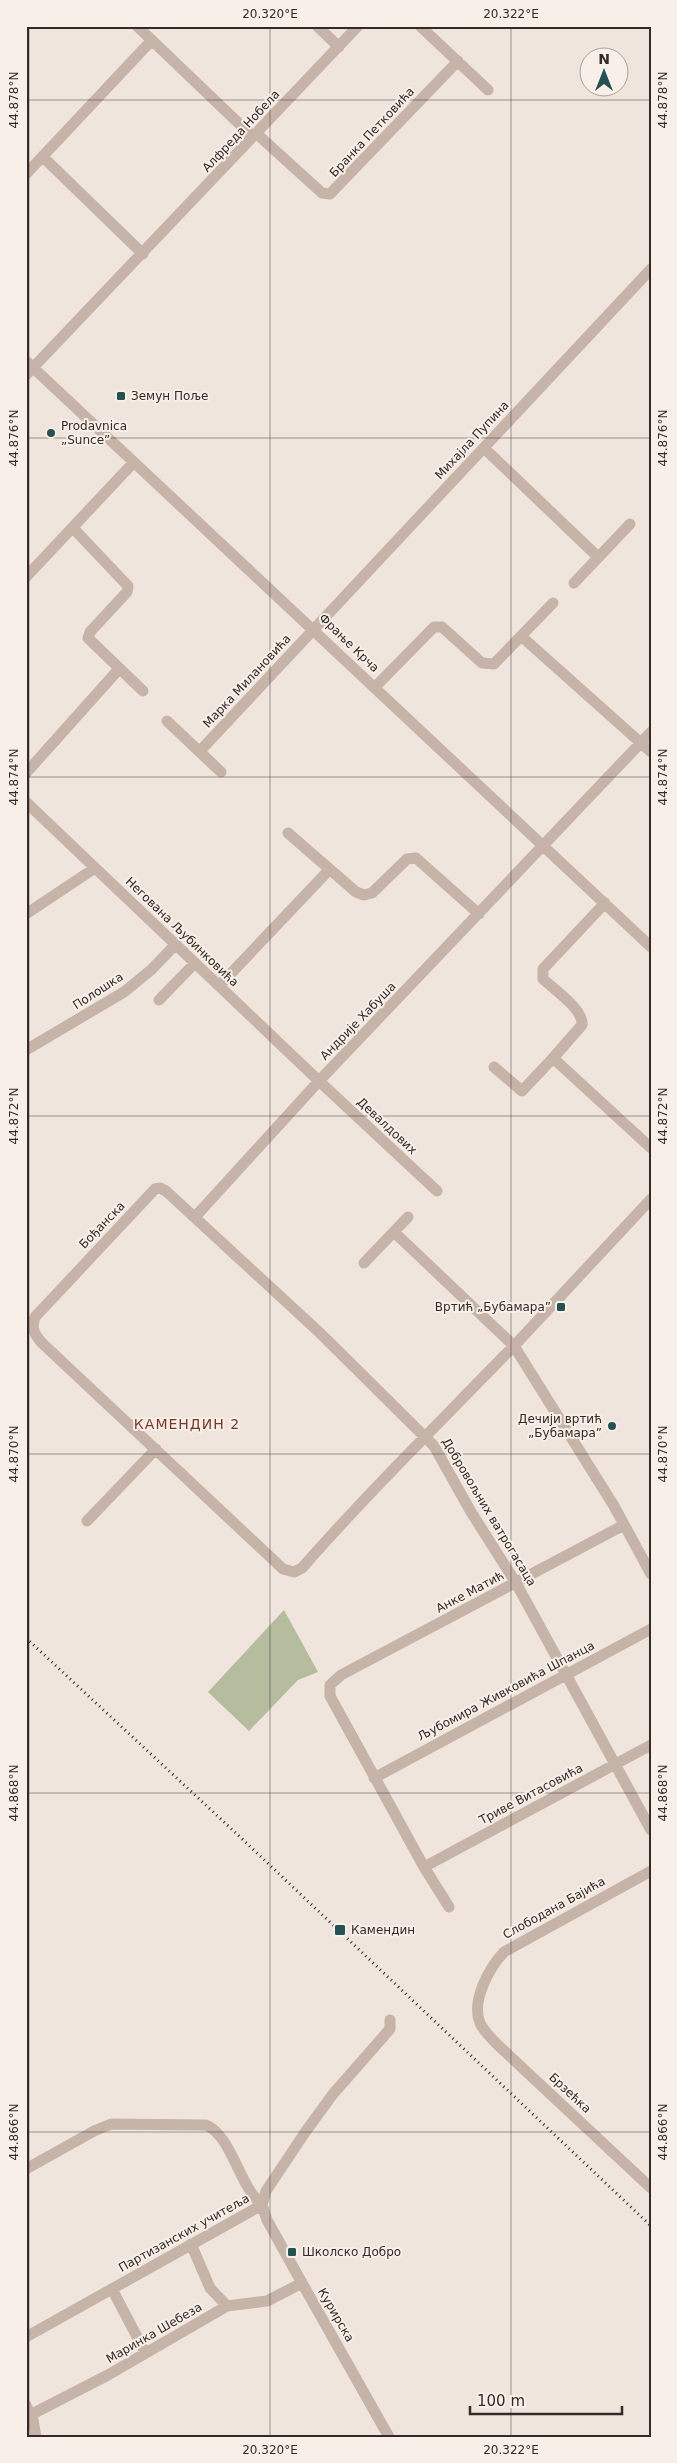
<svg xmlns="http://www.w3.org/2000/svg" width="677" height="2463" viewBox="0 0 677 2463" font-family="'DejaVu Sans',sans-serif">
<rect width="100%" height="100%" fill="#efe5dc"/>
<path fill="#b5bd9e" d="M284 1610 318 1672 298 1680 249 1731 208 1692Z"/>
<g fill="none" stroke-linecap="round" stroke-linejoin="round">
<path stroke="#c6b4a9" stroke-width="11" d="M137 26 253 137
M317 26 339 47
M420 26 488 90
M257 134 322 193 330 194 458 61
M43 157 143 254
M26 174 152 40
M26 361 651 947
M26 375 358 26
M484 448 598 557
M73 528 128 586 127 592 90 632 88 638 143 691
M26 577 134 462
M574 583 630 524
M521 636 553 603
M375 687 434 627H442L482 663 494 664 521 636 651 752
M167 721 221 772
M200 751 651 269
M26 773 119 669
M26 802 319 1081 437 1191
M288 833 356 892 364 895 372 893 407 859 416 858 479 914
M605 903 543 969V979C554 989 584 1010 582 1025L553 1058 651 1148
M26 914 95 868
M219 986 329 870
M159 1000 195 963
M26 1050 124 992 151 970 175 945
M494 1067 522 1091 553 1058
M651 1199 514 1346 502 1358C435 1427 366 1495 302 1568L294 1572 283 1569 42 1343C34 1334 31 1328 35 1317L155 1189 160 1188 166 1191 320 1333 434 1446 471 1512 516 1583 651 1830
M195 1217 319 1081 651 732
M394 1232 514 1346 614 1506 651 1574
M364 1263 408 1217
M87 1521 156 1449
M374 1778 651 1629
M424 1867 651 1745
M651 1871 504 1952C489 1968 471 2001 480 2023 484 2032 493 2040 500 2047L651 2188
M449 1907 424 1867 330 1696V1685L341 1675 624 1525
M26 2169 94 2131 111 2124 206 2125C232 2136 239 2186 262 2205
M191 2244 210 2288 227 2306
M112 2289 145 2352
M26 2337 262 2205
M26 2405 33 2420 36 2437
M26 2422 36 2412 108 2375 227 2306 267 2301 302 2283
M389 2437 302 2283 267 2220 262 2205 266 2191 306 2131 333 2094 390 2029V2020"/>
<path stroke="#342b28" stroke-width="3" stroke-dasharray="1 4" stroke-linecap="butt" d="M26 1638 238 1835 651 2226"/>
</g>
<path fill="none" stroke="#342b28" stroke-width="1" stroke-opacity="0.45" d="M29 26V2437M270 26V2437M511 26V2437M26 100H651M26 438H651M26 777H651M26 1116H651M26 1454H651M26 1793H651M26 2132H651"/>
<g fill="#225251" stroke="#f8efe8" stroke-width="2">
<rect x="116" y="391" width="10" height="10" rx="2.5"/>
<circle cx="51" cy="433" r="5"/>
<rect x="556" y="1302" width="10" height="10" rx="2.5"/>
<circle cx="612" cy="1426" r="5"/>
<rect x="334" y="1924" width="12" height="12" rx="2.5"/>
<rect x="287" y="2247" width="10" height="10" rx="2.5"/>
</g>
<g text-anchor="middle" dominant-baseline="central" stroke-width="4" stroke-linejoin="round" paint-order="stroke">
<g font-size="12" fill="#342b28" stroke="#f8efe8">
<text transform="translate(241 131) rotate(-47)">Алфреда Нобела</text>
<text transform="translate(372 132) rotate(-47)">Бранка Петковића</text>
<text transform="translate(472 440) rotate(-47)">Михајла Пупина</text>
<text transform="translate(349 643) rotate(44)">Фрање Крча</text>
<text transform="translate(247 681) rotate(-47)">Марка Милановића</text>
<text transform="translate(182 932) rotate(44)">Негована Љубинковића</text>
<text transform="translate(98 991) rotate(-33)">Полошка</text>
<text transform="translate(358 1021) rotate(-46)">Андрије Хабуша</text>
<text transform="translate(387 1126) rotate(43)">Девалдових</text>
<text transform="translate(102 1225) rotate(-46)">Бођанска</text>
<text transform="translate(489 1512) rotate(59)">Добровољних ватрогасаца</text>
<text transform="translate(470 1592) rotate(-28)">Анке Матић</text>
<text transform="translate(506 1691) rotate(-28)">Љубомира Живковића Шпанца</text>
<text transform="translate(531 1794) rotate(-28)">Триве Витасовића</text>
<text transform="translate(554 1908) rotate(-29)">Слободана Бајића</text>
<text transform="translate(570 2093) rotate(43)">Брзећка</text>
<text transform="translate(184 2233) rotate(-29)">Партизанских учитеља</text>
<text transform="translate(336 2315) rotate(60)">Курирска</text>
<text transform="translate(154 2333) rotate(-30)">Маринка Шебеза</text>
</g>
<g font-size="12" fill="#342b28" stroke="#f8efe8" text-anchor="start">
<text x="131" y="396">Земун Поље</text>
<text x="61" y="426">Prodavnica<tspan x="61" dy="14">„Sunce”</tspan></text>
<text x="551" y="1307" text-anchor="end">Вртић „Бубамара”</text>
<text x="602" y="1419" text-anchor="end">Дечији вртић<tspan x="602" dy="14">„Бубамара”</tspan></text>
<text x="351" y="1930">Камендин</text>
<text x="302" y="2252">Школско Добро</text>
</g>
<g font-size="14" letter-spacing="1" fill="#7c3729" stroke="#f8efe8">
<text x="187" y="1424">КАМЕНДИН 2</text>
</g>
</g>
<rect width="677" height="2463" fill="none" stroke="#f8efe8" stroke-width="55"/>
<g transform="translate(604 72)"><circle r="24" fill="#f8efe8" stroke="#aaa19b"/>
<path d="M0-4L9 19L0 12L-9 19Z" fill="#225251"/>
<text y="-8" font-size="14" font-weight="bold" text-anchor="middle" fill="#342b28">N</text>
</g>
<path d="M470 2406v8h152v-8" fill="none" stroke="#342b28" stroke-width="2.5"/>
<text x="477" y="2406" font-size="15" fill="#342b28" stroke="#f8efe8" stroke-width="4" paint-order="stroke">100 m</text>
<rect x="28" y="28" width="622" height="2408" fill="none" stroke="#342b28" stroke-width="2"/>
<g font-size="12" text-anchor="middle" fill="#342b28">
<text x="270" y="18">20.320°E</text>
<text x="511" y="18">20.322°E</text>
<text transform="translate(14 100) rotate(-90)" y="4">44.878°N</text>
<text transform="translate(663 100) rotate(-90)" y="4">44.878°N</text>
<text transform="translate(14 438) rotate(-90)" y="4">44.876°N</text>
<text transform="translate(663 438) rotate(-90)" y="4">44.876°N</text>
<text transform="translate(14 777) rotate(-90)" y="4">44.874°N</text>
<text transform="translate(663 777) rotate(-90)" y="4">44.874°N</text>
<text transform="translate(14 1116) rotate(-90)" y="4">44.872°N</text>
<text transform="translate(663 1116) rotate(-90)" y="4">44.872°N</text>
<text transform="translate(14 1454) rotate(-90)" y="4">44.870°N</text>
<text transform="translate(663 1454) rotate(-90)" y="4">44.870°N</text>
<text transform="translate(14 1793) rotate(-90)" y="4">44.868°N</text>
<text transform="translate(663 1793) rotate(-90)" y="4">44.868°N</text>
<text transform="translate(14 2132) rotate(-90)" y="4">44.866°N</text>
<text transform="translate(663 2132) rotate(-90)" y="4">44.866°N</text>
<text x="270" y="2454">20.320°E</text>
<text x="511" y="2454">20.322°E</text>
</g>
</svg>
